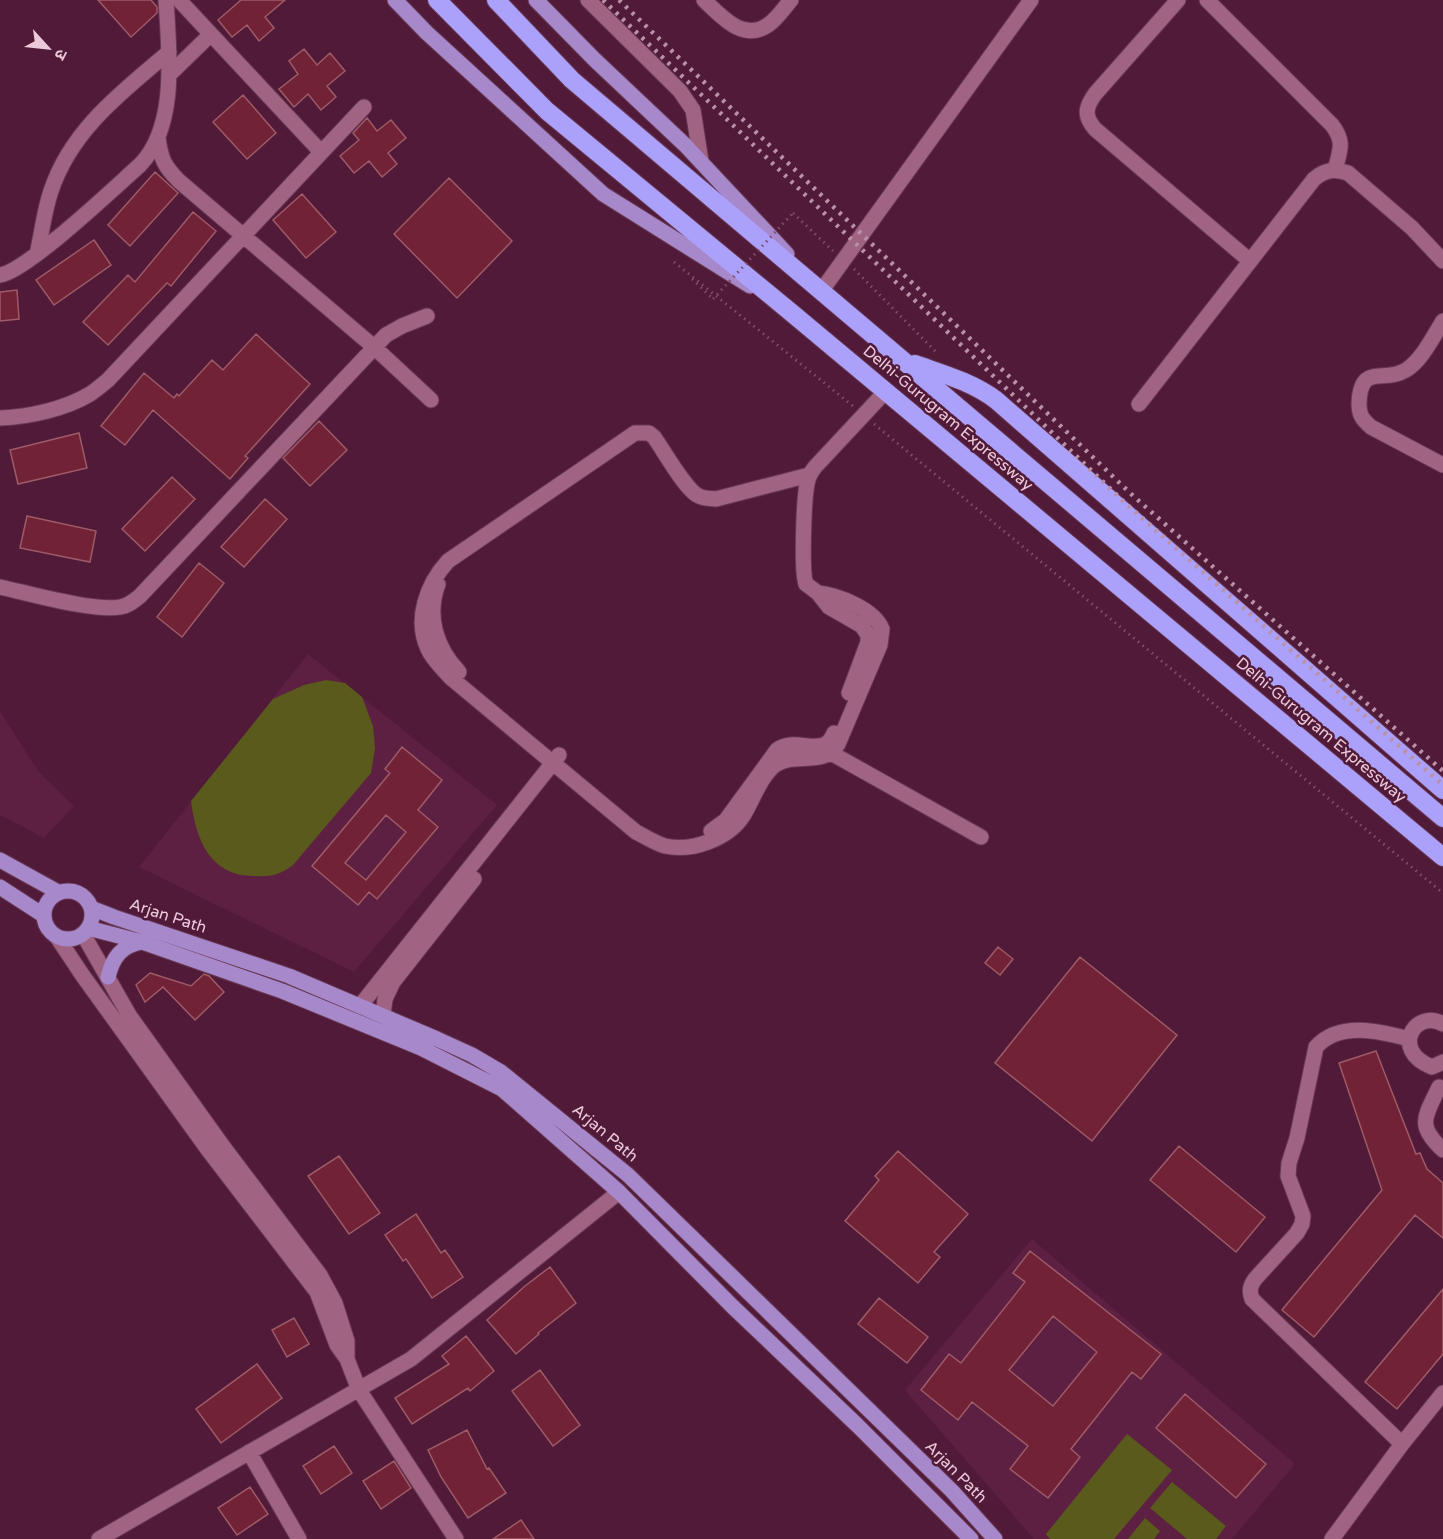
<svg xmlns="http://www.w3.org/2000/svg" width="1443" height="1539" viewBox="0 0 1443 1539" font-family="'Varela Round','Noto Sans Devanagari',sans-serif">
<rect width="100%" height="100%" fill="#501a38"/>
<path fill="#5e2042" d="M308 654 497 805 354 972 139 867Z
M0 711 38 771 74 806 44 838 0 815Z
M1032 1239 1295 1464 1232 1539H1034L905 1390Z"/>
<path fill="#5a5a1c" d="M326 680 345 683 362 697 373 726 375 748 371 773 293 865C280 875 270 877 254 876 210 876 196 840 191 801L273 699 304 685Z
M1127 1434 1172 1470 1114 1539H1050L1046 1534Z
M1172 1482 1226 1526 1216 1539H1187L1150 1508Z
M1145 1518 1160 1531 1154 1539H1128Z"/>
<path fill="#712236" stroke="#9e5b67" stroke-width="1.5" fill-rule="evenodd" d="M98 0H151L157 7V13L131 37Z
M241 0H285L265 17 274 28 259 41 247 25 232 37 218 20Z
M304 49 317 65 330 53 345 71 327 86 336 97 321 110 308 94 294 107 279 89 298 74 289 61Z
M243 95 276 133 247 159 213 122Z
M367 118 377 131 391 120 406 138 388 153 397 164 382 177 369 161 354 173 340 156 359 140 353 133Z
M155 172 178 193 130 246 108 225Z
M449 178 512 241 457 298 394 234Z
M302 194 336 232 306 258 273 220Z
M193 212 216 231 171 286 167 283 108 345 83 322 128 275 135 282Z
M94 240 111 265 54 305 36 280Z
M17 290 19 319 0 321V292Z
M256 334 310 384 245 456 248 458 230 479 153 410 125 445 101 426 144 373 174 398 177 394 179 396 212 360 223 370Z
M319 421 347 450 310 486 283 458Z
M79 433 87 468 18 484 10 450Z
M172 477 195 499 145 551 122 529Z
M265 499 287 519 244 567 221 547Z
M27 516 96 531 90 562 20 548Z
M199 563 224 583 182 637 157 617Z
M402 747 442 780 418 810 438 827 377 899 369 892 358 905 312 866 390 773 385 769ZM386 815 406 832 366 880 345 863Z
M998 947 1013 959 1000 975 985 963Z
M1080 957 1177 1035 1092 1141 995 1063Z
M150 973 191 986 204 974 209 976 224 992 195 1020 163 987 145 1002 136 985Z
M1376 1051 1416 1154 1420 1153 1427 1169 1443 1183V1238L1415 1215 1314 1337 1282 1310 1382 1190 1339 1063Z
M1179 1146 1265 1217 1236 1252 1150 1180Z
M898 1151 968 1214 934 1252 940 1257 918 1283 845 1221 879 1180 875 1176Z
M339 1156 380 1213 349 1234 308 1176Z
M416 1214 441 1253 445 1250 463 1277 432 1298 406 1259 403 1261 385 1235Z
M1030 1251 1161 1354 1141 1379 1132 1372 1071 1449 1080 1457 1048 1498 1010 1469 1028 1446 972 1402 958 1420 921 1390 949 1354 961 1363 1025 1282 1013 1273ZM1053 1316 1097 1352 1053 1406 1009 1370Z
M550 1267 576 1303 538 1333 539 1334 516 1354 487 1320 525 1286Z
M1443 1289V1354L1397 1409 1365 1382Z
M879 1298 928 1337 907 1363 858 1324Z
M294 1318 309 1344 287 1357 272 1330Z
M466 1336 494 1371 470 1391 468 1388 412 1424 395 1398 449 1364 442 1356Z
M257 1364 282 1398 221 1443 196 1409Z
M540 1370 580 1425 553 1446 512 1391Z
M1185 1394 1266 1464 1236 1498 1156 1428Z
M467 1430 487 1469 489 1468 506 1493 468 1518 441 1477 428 1450Z
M334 1446 352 1473 321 1494 303 1466Z
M394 1461 411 1488 381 1509 363 1481Z
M250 1487 268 1514 237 1535 218 1508Z
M521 1520 534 1539H493Z"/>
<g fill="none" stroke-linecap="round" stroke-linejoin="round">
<defs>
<path id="minor" d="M179 0 321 152
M588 0 680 91 693 110 701 161
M704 0C722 17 743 42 768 25 777 19 784 8 791 0
M1178 0 1095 94C1085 108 1084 116 1095 129L1250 261
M1207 0 1332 125C1345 142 1340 150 1335 170
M170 74 210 35
M158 138C161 159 164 166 179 181L374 347 431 400
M37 254C42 233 44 211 51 191 71 130 122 92 169 52
M0 275C26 272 115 187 140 165 178 126 169 51 166 0
M822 290 1031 0
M1443 321C1433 337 1422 360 1406 370 1383 384 1361 362 1359 403 1359 415 1362 419 1371 427L1443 465
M1139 404 1314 179C1326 169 1334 169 1348 173L1412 228 1443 261
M0 418C29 417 65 409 90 394 96 390 102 385 108 380L364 107
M809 475 716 499C709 498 703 499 697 495 684 487 664 451 654 437L649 433H635L448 561C427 584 414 619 428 649 433 660 443 669 451 678L636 832C646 837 655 843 665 846 692 852 728 839 743 816 753 800 760 777 775 765 795 751 824 768 838 744L880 645 882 629C874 609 838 595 818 593
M438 584C426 616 436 648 459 672
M0 587C28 593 94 612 120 607 128 606 134 601 140 596L386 335 402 326 427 316
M849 693 868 642V635L862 626 829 607 818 593 806 584C801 572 804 499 807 484 808 477 811 472 815 467L886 391
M831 753 981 837
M711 831 726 820 777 750C796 735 824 760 834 733
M83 934 129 1015 222 1145 320 1275 335 1303 347 1341V1359
M57 937 83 976 209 1151 317 1292 337 1345 347 1359 359 1390 456 1539
M360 1006 559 755
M383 1015 385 999 393 982 474 879
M1443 1024C1416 1008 1389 1050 1432 1067L1443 1062
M1439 1087C1425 1117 1416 1125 1443 1150
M1402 1444 1252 1299C1249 1291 1250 1286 1255 1279L1297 1233 1302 1224 1303 1216 1288 1176 1289 1163 1297 1138 1316 1047C1339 1021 1380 1031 1409 1039
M249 1452 299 1539
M99 1539 411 1359 619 1192
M1332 1539 1402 1444 1443 1393"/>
<path id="major" d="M395 0 427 33 603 194 750 286
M536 0 595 60 685 145 787 254
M0 860 58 892
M0 887 43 915
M44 915a24 24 0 1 1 48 0a24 24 0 1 1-48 0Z
M91 908 114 917 289 976 437 1039 472 1055 501 1072 628 1175 952 1491 995 1539
M88 928 142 942 282 991 421 1048 502 1089 619 1192 733 1307 857 1425 971 1539
M108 977C113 957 121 946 142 942"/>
<path id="highway" d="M437 0 547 111 793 314 1443 857
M496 0 572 80 1443 818
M915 364C943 374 972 382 996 400L1443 790"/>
</defs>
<use href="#minor" stroke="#673853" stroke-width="17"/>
<use href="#major" stroke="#673853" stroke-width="17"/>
<use href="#highway" stroke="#673853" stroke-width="20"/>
<path stroke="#7f4f69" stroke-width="3" stroke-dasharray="1.5 4.5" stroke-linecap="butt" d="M793 213 833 251
M674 262 853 406
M854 269 938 354
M692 279 713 299
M874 424 1443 893"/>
<use href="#minor" stroke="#a16382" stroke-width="15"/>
<use href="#major" stroke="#a788ca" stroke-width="15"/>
<use href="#highway" stroke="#aba0fa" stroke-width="18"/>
<path stroke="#ba91a5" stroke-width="4.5" stroke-dasharray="3 6" stroke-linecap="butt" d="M603 0 1123 501 1443 785
M619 0 1130 493 1443 771"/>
<path stroke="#7f4f69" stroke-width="3" stroke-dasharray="1.5 4.5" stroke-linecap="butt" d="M713 299 793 213"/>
</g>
<g text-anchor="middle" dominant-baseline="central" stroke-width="5" stroke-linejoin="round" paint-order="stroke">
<g font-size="16" fill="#ecc9d9" stroke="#501a38">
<text transform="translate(948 418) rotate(40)">Delhi-Gurugram Expressway</text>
<text transform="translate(1321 730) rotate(40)">Delhi-Gurugram Expressway</text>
<text transform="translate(168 916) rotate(18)">Arjan Path</text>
<text transform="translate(605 1133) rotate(40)">Arjan Path</text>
<text transform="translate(956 1472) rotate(45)">Arjan Path</text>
</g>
</g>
<g transform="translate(48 48) rotate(117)" stroke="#501a38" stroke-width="4.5" paint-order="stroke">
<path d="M0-4.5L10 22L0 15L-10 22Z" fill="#ecc9d9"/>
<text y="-9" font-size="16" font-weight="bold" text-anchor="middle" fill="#ecc9d9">उ</text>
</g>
</svg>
